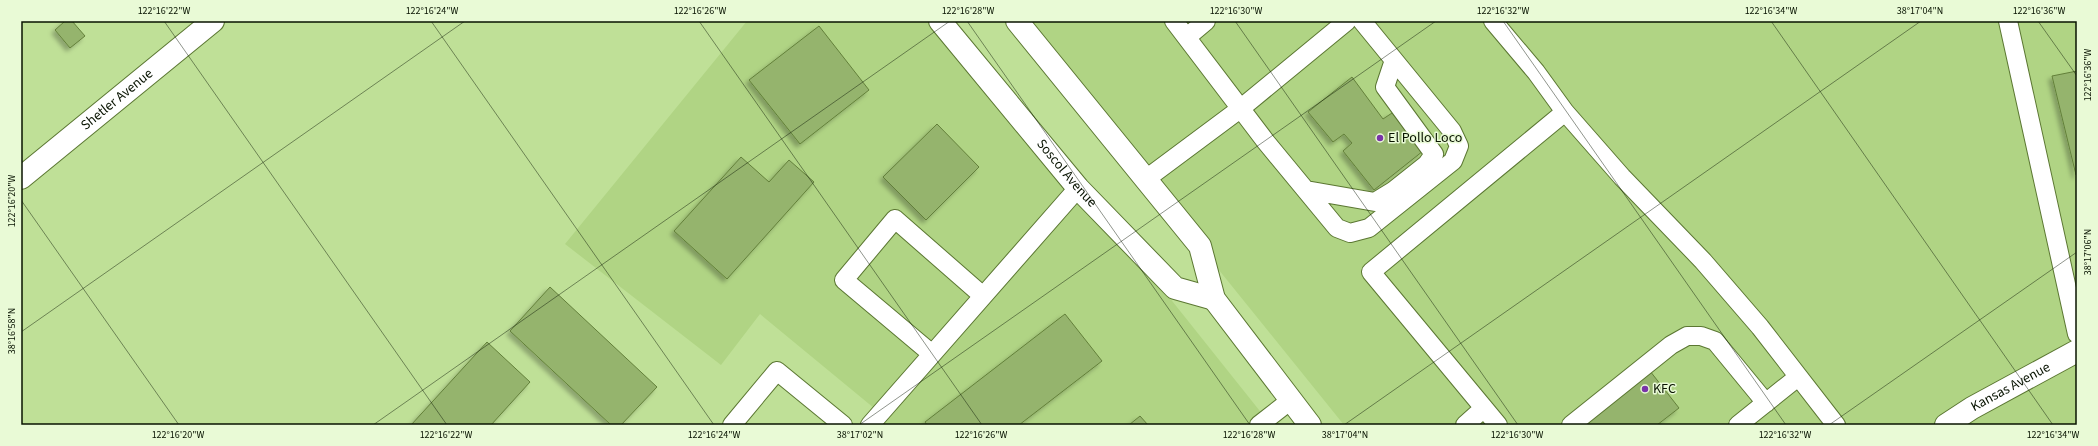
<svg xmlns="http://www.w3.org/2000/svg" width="2098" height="446" viewBox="0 0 2098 446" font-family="'Source Sans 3',sans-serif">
<defs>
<filter id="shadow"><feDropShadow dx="-3.5" dy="3.5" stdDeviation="2" flood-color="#0004"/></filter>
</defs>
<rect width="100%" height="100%" fill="#bfe097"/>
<path fill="#b0d484" d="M747 21H940L1153 277 1271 425H870L880 413 760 314 721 365 565 244Z
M1018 21H2077V425H1344Z"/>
<path fill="#95b46d" stroke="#63803a" filter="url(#shadow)" d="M65 21H72L85 36 70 48 55 30Z
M819 26 869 90 800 144 749 80Z
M2077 71V175H2076L2052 76Z
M1352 77 1383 119 1392 113 1423 151 1374 190 1343 151 1352 143 1344 134 1333 142 1308 112Z
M937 124 979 167 926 220 883 177Z
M741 157 769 182 789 160 814 182 727 279 674 231Z
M550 287 657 387 621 425H611L510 331Z
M1065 314 1102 361 1019 425H927L925 422Z
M487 342 530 382 491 425H411Z
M1650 371 1679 408 1657 425H1582Z
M1140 416 1148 425H1129Z"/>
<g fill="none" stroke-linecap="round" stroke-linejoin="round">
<defs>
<path id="lane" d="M1174 21 1266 142 1337 228 1350 233 1369 228 1453 161 1459 146 1452 131 1362 21
M1493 21 1536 72 1565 112 1622 177 1703 261 1760 327 1836 425
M2008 21 2077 334
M1187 37 1206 21
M1146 179 1240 109 1347 21
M1306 190 1375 202 1393 191 1427 164 1434 154 1385 87 1394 60
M932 354 844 280 895 219 983 296
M732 425 777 371 843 425
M870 425 1078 188
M1259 425 1291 400
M1465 425 1484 408
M1498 425 1371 272 1565 112
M1571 425 1671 345 1687 336H1701L1715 341 1766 403
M1738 425 1798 377"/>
<g id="street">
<path id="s1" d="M1946 425 1972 408 2077 351"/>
</g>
<g id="secondary">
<path id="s2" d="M21 178 213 21"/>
</g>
<g id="primary">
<path id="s3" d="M940 21 1078 188 1175 288 1214 299"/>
<path d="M1017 21 1200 246 1214 299 1310 425"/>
</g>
</defs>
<use href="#lane" stroke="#5b7732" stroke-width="20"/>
<use href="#street" stroke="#5b7732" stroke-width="24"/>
<use href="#secondary" stroke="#5b7732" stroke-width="24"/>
<use href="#primary" stroke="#5b7732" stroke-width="24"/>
<use href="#lane" stroke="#fff" stroke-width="18"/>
<use href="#street" stroke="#fff" stroke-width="22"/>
<use href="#secondary" stroke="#fff" stroke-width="22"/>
<use href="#primary" stroke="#fff" stroke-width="22"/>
</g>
<path fill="none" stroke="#081300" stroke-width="1" stroke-opacity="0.45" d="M164 21 447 425M431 21 714 425M699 21 982 425M967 21 1250 425M1235 21 1518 425M1503 21 1786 425M1771 21 2053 425M2038 21 2077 76M21 200 179 425M21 332 465 21M373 425 950 21M859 425 1436 21M1344 425 1921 21M1829 425 2077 252"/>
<g fill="#7934a8" stroke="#e9fad6" stroke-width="1.5">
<circle cx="1380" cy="138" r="4"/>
<circle cx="1645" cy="389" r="4"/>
</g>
<g text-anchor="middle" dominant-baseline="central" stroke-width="3" stroke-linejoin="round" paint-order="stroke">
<g font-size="14" fill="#081300" stroke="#e9fad6">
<text stroke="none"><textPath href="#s2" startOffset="124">Shetler Avenue</textPath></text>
<text stroke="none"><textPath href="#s3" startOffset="198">Soscol Avenue</textPath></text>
<text stroke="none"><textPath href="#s1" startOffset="75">Kansas Avenue</textPath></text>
</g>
<g font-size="14" fill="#081300" stroke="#e9fad6" text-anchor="start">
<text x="1388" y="138">El Pollo Loco</text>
<text x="1653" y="389">KFC</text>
</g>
</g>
<rect width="2098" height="446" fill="none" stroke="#e9fad6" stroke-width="44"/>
<rect x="22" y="22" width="2054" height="402" fill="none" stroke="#081300" stroke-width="1.5"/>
<g font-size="10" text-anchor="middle" fill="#081300">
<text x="164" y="14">122°16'22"W</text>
<text x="432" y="14">122°16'24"W</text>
<text x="700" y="14">122°16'26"W</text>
<text x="968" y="14">122°16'28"W</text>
<text x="1236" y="14">122°16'30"W</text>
<text x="1503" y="14">122°16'32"W</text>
<text x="1771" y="14">122°16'34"W</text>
<text x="1920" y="14">38°17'04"N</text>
<text x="2039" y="14">122°16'36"W</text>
<text transform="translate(2087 75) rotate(-90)" y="4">122°16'36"W</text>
<text transform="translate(11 201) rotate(-90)" y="4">122°16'20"W</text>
<text transform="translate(2087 252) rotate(-90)" y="4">38°17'06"N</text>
<text transform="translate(11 331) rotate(-90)" y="4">38°16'58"N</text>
<text x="178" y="438">122°16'20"W</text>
<text x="446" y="438">122°16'22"W</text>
<text x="714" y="438">122°16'24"W</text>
<text x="860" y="438">38°17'02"N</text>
<text x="981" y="438">122°16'26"W</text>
<text x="1249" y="438">122°16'28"W</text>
<text x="1345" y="438">38°17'04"N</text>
<text x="1517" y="438">122°16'30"W</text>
<text x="1785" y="438">122°16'32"W</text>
<text x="2053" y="438">122°16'34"W</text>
</g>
</svg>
